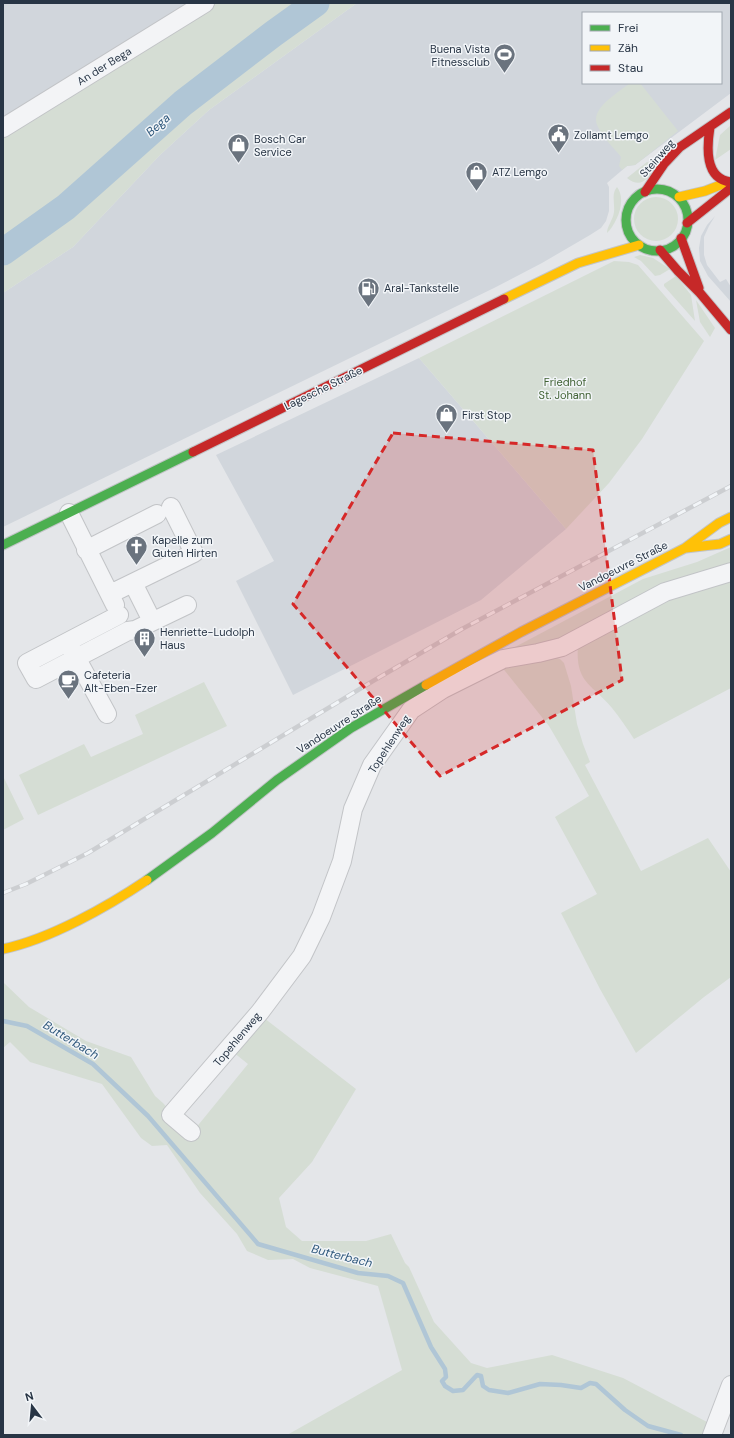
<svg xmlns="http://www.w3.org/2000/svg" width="734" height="1438" viewBox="0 0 734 1438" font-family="'DM Sans',sans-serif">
<rect width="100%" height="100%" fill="#e4e6e9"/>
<path fill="#d1d6dc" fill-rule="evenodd" d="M3 3H198L3 122Z
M357 3H731V93L635 165 627 166 607 183 609 187V211L606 221 601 228 590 235 542 263 494 288 3 527V293L73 247 160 155 209 110ZM583 13H721V83H583Z
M715 216 709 226 704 237V255L707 265 720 282 726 279 731 287V302L708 276 700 261 699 248 701 236 707 225Z
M419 358 566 529 481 600 293 695 236 581 274 561 216 455Z"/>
<path fill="#d5ddd4" d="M216 3H357L209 110 160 155 73 247 3 293V135L122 63Z
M630 83H640L678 131 635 165 627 166 622 170 619 166 621 157C614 148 603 138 598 127 588 109 618 93 630 83Z
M731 125V149L715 160 720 135Z
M647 162 658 166C648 177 642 190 627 178Z
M617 187C627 200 617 223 607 233 607 226 613 220 614 212 615 203 611 194 617 187Z
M634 219a22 22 0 1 1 44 0a22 22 0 1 1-44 0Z
M640 255 653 258 670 269 660 275 655 276 641 261 634 257Z
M614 261 629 262 638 265 704 341 642 439 609 483 566 529 419 358Z
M676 276 691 295 695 321 664 286V284Z
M696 300 715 328 710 337 700 322Z
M731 547V564L561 639 500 655 643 579 697 562Z
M731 580V688L634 739C627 728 620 718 612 708 591 683 575 683 578 645L662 601Z
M554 657 560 659 564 663 571 686 577 724 583 744 590 762 585 765 641 871 708 838 731 872V977L704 997 636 1053 600 989 561 913 597 894 555 817 589 796 573 767 549 726 501 666C519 664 537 664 554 657Z
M204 682 227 726 38 815 19 775 84 744 91 757 143 734 135 715Z
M3 776 24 819 3 830Z
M3 978 4 983 29 1007 86 1041 131 1057 155 1096 163 1103 171 1112 195 1129 248 1064 233 1052 264 1018 356 1089 312 1162 279 1198 286 1227 302 1241H366L391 1234 405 1263 409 1267 434 1322 471 1363 487 1368 552 1355 623 1378 707 1422 704 1435H287L402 1370 378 1286 310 1268 293 1259 268 1260 247 1251 237 1234 200 1193 167 1145 152 1146 141 1138 102 1084 30 1062 10 1042 3 1048Z"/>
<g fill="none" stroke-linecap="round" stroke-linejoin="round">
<path stroke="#b0c6d6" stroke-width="4.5" d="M3 1021 27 1026 93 1064 148 1116 258 1244 358 1273 388 1276 403 1283 431 1347 445 1369 446 1377 442 1381 445 1386 453 1391 463 1390 477 1375 481 1376 483 1386 489 1390 508 1393 540 1384 561 1385 581 1388 590 1383 596 1384 625 1410 648 1426 681 1435"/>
<path stroke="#b0c6d6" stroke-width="27" d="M3 252 66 207 183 103 273 34 316 3"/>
<defs>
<path id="street" d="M3 128 205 3
M69 513 115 605
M86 550 157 514
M133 583 152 621
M110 594 194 553 171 507
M119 615 27 663 36 679 128 631 135 630 187 605
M71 648 107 714
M191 1132 171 1115 260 1012 302 956 321 917 342 861 353 809 372 765 411 710 443 689 503 659 538 653 562 647 665 592 731 572
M712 1435 731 1385"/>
<path id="fast" d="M626 220a31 31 0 1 1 62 0a31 31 0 1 1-62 0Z
M3 545 193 452
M147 880 212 833 277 780 351 728 426 685"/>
<path id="slow" d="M679 197 705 191 728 182
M504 299 578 263 639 245
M686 548 720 544 731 539
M426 685 521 632 685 548 719 523 731 517
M3 949C50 939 107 907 147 880"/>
<path id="jam" d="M710 127C707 146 704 179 731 182
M645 192 664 164 680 147 731 112
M687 223 731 188
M681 238 699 288
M660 250 678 271 700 293 731 330
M193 452 504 299"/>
</defs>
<use href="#street" stroke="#c2c4c7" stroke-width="20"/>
<use href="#fast" stroke="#c2c4c7" stroke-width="11"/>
<use href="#slow" stroke="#c2c4c7" stroke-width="11"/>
<use href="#jam" stroke="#c2c4c7" stroke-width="11"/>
<use href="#street" stroke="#f3f4f6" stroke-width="18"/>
<use href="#fast" stroke="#4caf50" stroke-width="9"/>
<use href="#slow" stroke="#ffc107" stroke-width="9"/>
<use href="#jam" stroke="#c62828" stroke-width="9"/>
<defs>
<path id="rail" d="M3 893 26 884 88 853 373 681 462 629 731 486"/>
</defs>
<use href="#rail" stroke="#ccced1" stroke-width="4.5"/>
<use href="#rail" stroke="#f2f5f8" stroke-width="3" stroke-dasharray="9" stroke-linecap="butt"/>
</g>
<path fill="#d62828" fill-opacity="0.2" stroke="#d62828" stroke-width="3" stroke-dasharray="8 5" stroke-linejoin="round" d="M393 433 593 450 622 680 440 776 293 604Z"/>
<defs>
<symbol id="stadium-pin" viewBox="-11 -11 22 30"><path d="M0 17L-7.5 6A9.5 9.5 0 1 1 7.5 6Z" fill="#6a737e" stroke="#f2f5f8"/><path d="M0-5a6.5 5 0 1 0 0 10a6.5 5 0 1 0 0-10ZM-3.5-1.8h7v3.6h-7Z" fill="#fff"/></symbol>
<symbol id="civic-pin" viewBox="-11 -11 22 30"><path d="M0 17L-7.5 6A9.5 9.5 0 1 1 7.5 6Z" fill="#6a737e" stroke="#f2f5f8"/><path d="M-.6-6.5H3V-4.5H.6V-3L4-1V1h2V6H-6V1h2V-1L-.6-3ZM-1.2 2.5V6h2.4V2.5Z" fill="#fff"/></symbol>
<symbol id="shop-pin" viewBox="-11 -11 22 30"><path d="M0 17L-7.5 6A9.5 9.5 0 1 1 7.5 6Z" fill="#6a737e" stroke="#f2f5f8"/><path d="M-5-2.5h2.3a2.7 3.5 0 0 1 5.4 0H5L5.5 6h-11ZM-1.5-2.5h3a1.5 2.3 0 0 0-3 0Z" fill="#fff"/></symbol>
<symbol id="fuel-pin" viewBox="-11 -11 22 30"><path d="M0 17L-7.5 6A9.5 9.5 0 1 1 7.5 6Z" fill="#6a737e" stroke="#f2f5f8"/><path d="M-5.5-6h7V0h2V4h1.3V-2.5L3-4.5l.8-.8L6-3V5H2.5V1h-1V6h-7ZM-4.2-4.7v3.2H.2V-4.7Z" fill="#fff"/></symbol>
<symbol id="church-pin" viewBox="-11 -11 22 30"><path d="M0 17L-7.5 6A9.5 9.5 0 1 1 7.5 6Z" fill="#6a737e" stroke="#f2f5f8"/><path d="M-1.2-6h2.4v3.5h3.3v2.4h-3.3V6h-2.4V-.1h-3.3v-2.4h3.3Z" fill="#fff"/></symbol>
<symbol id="building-pin" viewBox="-11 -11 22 30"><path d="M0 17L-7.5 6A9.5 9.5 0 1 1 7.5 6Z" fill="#6a737e" stroke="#f2f5f8"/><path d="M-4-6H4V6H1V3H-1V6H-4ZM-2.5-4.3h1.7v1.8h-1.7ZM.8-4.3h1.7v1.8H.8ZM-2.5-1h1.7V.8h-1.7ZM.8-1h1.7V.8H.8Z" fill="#fff"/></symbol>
<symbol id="cafe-pin" viewBox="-11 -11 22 30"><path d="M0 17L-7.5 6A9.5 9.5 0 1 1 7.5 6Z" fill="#6a737e" stroke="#f2f5f8"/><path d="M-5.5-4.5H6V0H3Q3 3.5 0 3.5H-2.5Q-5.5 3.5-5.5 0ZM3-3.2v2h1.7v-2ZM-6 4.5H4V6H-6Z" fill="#fff"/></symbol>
</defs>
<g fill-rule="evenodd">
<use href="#stadium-pin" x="492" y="42" width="25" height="34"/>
<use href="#civic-pin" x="546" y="122" width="25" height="34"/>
<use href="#shop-pin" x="226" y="132" width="25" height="34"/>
<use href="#shop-pin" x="464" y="160" width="25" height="34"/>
<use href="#fuel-pin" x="356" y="276" width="25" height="34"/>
<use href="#shop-pin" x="434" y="402" width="25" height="34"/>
<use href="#church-pin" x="124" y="534" width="25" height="34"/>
<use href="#building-pin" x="132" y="626" width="25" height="34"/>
<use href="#cafe-pin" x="56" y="668" width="25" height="34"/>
</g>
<g text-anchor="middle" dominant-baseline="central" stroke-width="3" stroke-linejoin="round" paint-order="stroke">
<g font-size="11" fill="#283545" stroke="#f2f5f8" text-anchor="start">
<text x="490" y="49" text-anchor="end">Buena Vista<tspan x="490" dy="13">Fitnessclub</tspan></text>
<text x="574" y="135">Zollamt Lemgo</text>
<text x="254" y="139">Bosch Car<tspan x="254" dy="13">Service</tspan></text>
<text x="492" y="172">ATZ Lemgo</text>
<text x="384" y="288">Aral-Tankstelle</text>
<text x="462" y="415">First Stop</text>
<text x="152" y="540">Kapelle zum<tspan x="152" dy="13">Guten Hirten</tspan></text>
<text x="160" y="632">Henriette-Ludolph<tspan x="160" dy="13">Haus</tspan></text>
<text x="84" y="675">Cafeteria<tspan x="84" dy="13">Alt-Eben-Ezer</tspan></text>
</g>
<g font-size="11" fill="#283545" stroke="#f2f5f8">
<text transform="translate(104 66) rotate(-32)">An der Bega</text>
<text transform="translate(657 158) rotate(-49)">Steinweg</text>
<text transform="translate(323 388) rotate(-26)">Lagesche Straße</text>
<text transform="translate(623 566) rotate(-27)">Vandoeuvre Straße</text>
<text transform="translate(339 724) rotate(-33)">Vandoeuvre Straße</text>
<text transform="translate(389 744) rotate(-57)">Topehlenweg</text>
<text transform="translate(237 1039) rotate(-50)">Topehlenweg</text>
</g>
<g font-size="11" fill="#416234" stroke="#f2f5f8">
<text x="565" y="382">Friedhof<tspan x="565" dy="13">St. Johann</tspan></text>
</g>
<g font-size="12" font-style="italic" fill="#2f587c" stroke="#f2f5f8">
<text transform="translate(158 125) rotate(-42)">Bega</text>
<text transform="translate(71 1040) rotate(31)">Butterbach</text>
<text transform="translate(342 1256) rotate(14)">Butterbach</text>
</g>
</g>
<rect width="734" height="1438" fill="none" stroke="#283545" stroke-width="8"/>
<rect x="582" y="12" width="140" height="72" fill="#f2f5f8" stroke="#a1a8b0"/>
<rect x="590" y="25" width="20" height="6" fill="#4caf50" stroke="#a1a8b0"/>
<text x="618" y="32" font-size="12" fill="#283545">Frei</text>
<rect x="590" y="45" width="20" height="6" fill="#ffc107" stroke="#a1a8b0"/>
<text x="618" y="52" font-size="12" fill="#283545">Zäh</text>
<rect x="590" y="65" width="20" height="6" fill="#c62828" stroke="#a1a8b0"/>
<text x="618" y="72" font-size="12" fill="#283545">Stau</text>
<g transform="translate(32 1406) rotate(344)" stroke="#f2f5f8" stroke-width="3" paint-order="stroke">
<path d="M0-3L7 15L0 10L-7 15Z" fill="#283545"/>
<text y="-6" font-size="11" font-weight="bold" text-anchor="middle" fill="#283545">N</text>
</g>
</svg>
